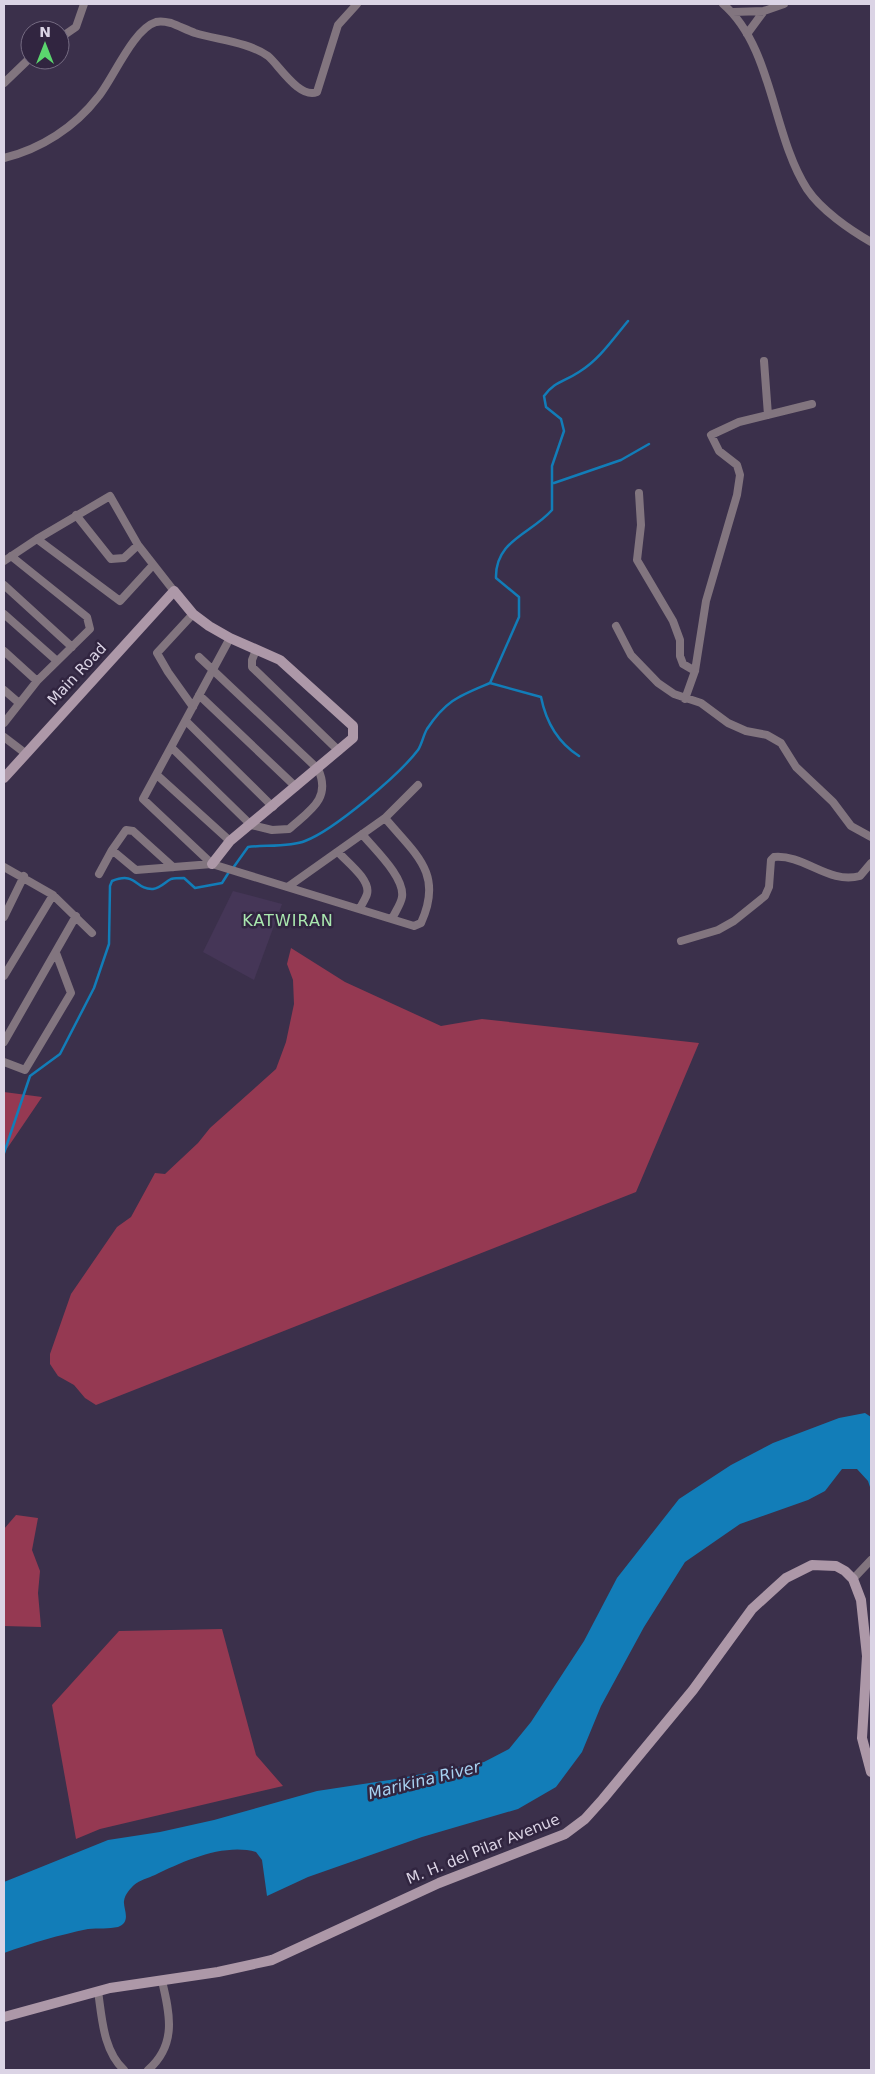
<svg xmlns="http://www.w3.org/2000/svg" width="875" height="2074" viewBox="0 0 875 2074" font-family="'DejaVu Sans',sans-serif">
<rect width="100%" height="100%" fill="#3b304b"/>
<path fill="#453657" d="M233 891 282 904 254 980 203 952Z"/>
<path fill="#953952" d="M291 948 345 982 441 1026 482 1019 699 1043 636 1192 96 1405 85 1398 74 1385 58 1376 50 1364V1354L71 1294 117 1227 131 1217 155 1173 165 1174 198 1143 210 1128 276 1069 286 1042 294 1004 293 980 287 964Z
M4 1092 42 1097 4 1153Z
M16 1515 38 1518 32 1550 40 1571 38 1593 41 1627 4 1626V1529Z
M222 1629 256 1755 283 1786 100 1829 76 1839 52 1705 119 1631Z"/>
<path fill="#127db8" d="M865 1413 871 1417V1490L868 1481 857 1469H842L825 1491 808 1500 740 1524 685 1562 644 1627 601 1706 582 1752 556 1787 518 1809 422 1837 308 1877 267 1896 262 1860 256 1852C224 1843 184 1861 155 1875 148 1878 140 1880 134 1885 130 1889 125 1894 124 1901 123 1909 132 1922 118 1927 109 1929 98 1928 88 1929 59 1935 32 1943 4 1953V1882L108 1840 160 1832 214 1820 317 1791 396 1779 484 1762 509 1749 531 1722 584 1641 617 1578 679 1499 731 1465 773 1443 839 1418Z"/>
<g fill="none" stroke-linecap="round" stroke-linejoin="round">
<path stroke="#127db8" stroke-width="2.5" d="M554 483 621 460 649 444
M490 683 541 697C546 722 557 742 579 756
M233 868 248 847C264 845 291 847 305 841 334 830 399 775 418 750 422 744 423 736 427 729 446 700 459 696 490 683L519 617V597L496 578C495 540 531 534 552 510V466L564 431 561 419 546 407 544 396C555 381 564 382 579 372 599 360 613 339 628 321
M4 1153 30 1076 60 1054 94 988 109 944 110 886 112 881C137 871 135 890 153 889 161 888 165 882 171 879 175 878 180 878 184 878L195 888 222 883 229 872"/>
<path stroke="#82757f" stroke-width="8" d="M723 4C773 47 772 135 807 189 821 210 850 230 871 242
M733 12 764 11 784 4
M747 34 764 11
M60 38 76 27 84 4
M4 83 30 58
M4 158C41 149 75 127 98 97 113 79 133 29 156 22 160 21 167 22 171 23 179 26 187 30 195 33 218 40 248 42 268 56 279 65 299 99 317 92L338 25 357 4
M764 361 768 415
M639 493 641 525 637 560 673 621 680 640V656L683 664 695 671
M76 515 111 559 124 558 138 545
M37 539 120 601 153 565
M4 561 37 539 110 496 138 545 174 591
M4 585 72 647
M4 614 57 661
M616 626 631 655 658 683 674 694 701 703 728 723 746 731 767 735 781 743 796 767 833 802 851 826 871 837
M256 650 252 660V667L339 751
M4 651 37 681
M4 690 19 703
M199 695 296 787
M685 699 695 671 706 601 737 495 740 475 737 465 719 451 711 435 739 422 812 404
M193 707 168 672 157 653 193 614
M186 721 273 807
M4 723 37 681 90 629 87 617 11 556
M4 737 25 753
M172 748 251 825 272 830 289 829C309 811 332 799 318 769L199 657
M157 775 230 841
M362 834C374 849 405 877 402 897 401 904 395 912 392 919
M112 850 136 870 212 864 414 926 421 923C444 873 415 854 385 818
M338 852C347 862 371 880 367 894 366 898 362 904 360 908
M212 864 143 799 230 638
M4 867 53 895 92 933
M99 874 112 850 126 830 133 831 173 867
M289 886 385 818 418 785
M4 917 24 876
M681 941 718 930 734 921 765 896 769 887 771 860 774 857C804 854 829 885 860 876L871 863
M4 976 53 895
M4 1042 76 916
M4 1062 25 1070 71 993 56 953
M853 1579 871 1560
M98 1991C102 2018 103 2050 124 2070
M148 2070C177 2045 170 2014 162 1981"/>
<path stroke="#ad98a8" stroke-width="10" d="M4 778 174 591 193 614 209 626 230 638 280 660 353 726V738L230 841 212 864
M4 2017 110 1988 218 1972 272 1960 439 1883 565 1834 585 1819 603 1799 693 1690 752 1609 786 1578 812 1565 836 1566 845 1571 853 1579 861 1600 867 1656 862 1738 871 1772"/>
</g>
<g text-anchor="middle" dominant-baseline="central" stroke-width="5" stroke-linejoin="round" paint-order="stroke">
<g font-size="15" fill="#dbd4e5" stroke="#312540">
<text transform="translate(77 674) rotate(-47)">Main Road</text>
<text transform="translate(483 1849) rotate(-22)">M. H. del Pilar Avenue</text>
</g>
<g font-size="16" letter-spacing="1" fill="#aae8af" stroke="#312540">
<text x="288" y="920">KATWIRAN</text>
</g>
<g font-size="16" font-style="italic" fill="#a8d2f1" stroke="#312540">
<text transform="translate(424 1780) rotate(-14)">Marikina River</text>
</g>
</g>
<rect width="875" height="2074" fill="none" stroke="#dbd4e5" stroke-width="10"/>
<g transform="translate(45 45)"><circle r="24" fill="#312540" stroke="#756b82"/>
<path d="M0-4L9 19L0 12L-9 19Z" fill="#5bd56e"/>
<text y="-8" font-size="14" font-weight="bold" text-anchor="middle" fill="#dbd4e5">N</text>
</g>
</svg>
